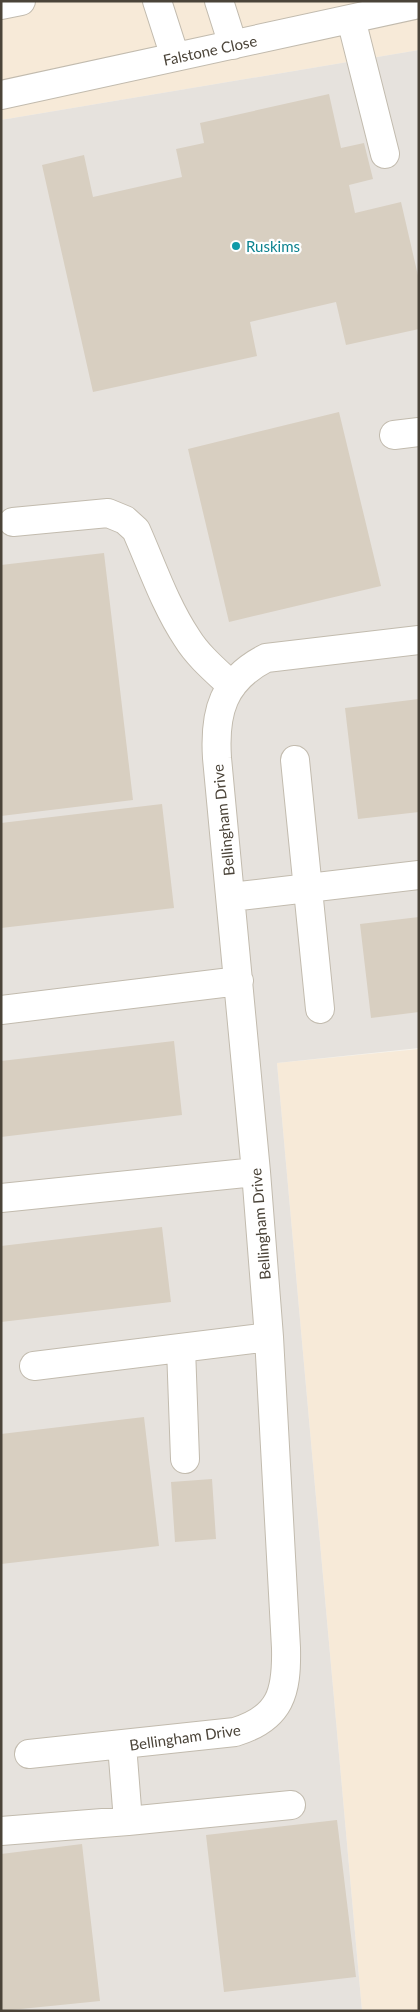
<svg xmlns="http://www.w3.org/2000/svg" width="420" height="2012" viewBox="0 0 420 2012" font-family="Lato,sans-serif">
<rect width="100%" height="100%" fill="#f6f3ec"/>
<path fill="#f7ead8" d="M1 1H419V50L1 120Z
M419 1049V2011H362L277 1063Z"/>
<path fill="#e6e2dd" d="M419 50V1048L277 1063 362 2011H1V120Z"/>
<path fill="#d8cfc1" d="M329 94 341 148 364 143 373 179 349 185 355 213 401 202 419 280V329L346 345 336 302 250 322 257 356 93 392 42 165 84 155 93 197 182 177 176 149 204 143 200 123Z
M339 412 381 586 229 622 188 449Z
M104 553 133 800 1 816V565Z
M419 699V812L358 819 345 708Z
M162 804 174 908 1 928V823Z
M419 917V1012L371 1018 360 924Z
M174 1041 182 1115 1 1137V1061Z
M162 1227 171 1302 1 1322V1246Z
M144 1417 159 1546 1 1564V1434Z
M212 1479 216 1539 175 1542 171 1482Z
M337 1820 356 1977 224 1992 206 1835Z
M82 1844 100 2001 1 2011V1854Z"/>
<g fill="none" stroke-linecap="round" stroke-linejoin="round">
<defs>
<path id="minor" d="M157 1 175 57
M219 1 233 45
M1 5 21 1
M351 19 385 154
M1 95 419 4
M394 435 419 432
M13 522 108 513 125 520 136 530C152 566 165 605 187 638 198 656 216 671 232 686
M295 760 320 1009
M231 897 419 875
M1 1010 239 981
M1 1198 256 1172
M181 1348 185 1459
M34 1366 269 1337
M122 1745 128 1821 291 1805
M29 1754 235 1732C281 1718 287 1692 286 1648L269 1337 256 1172 217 758C214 712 223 680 266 658L419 640
M1 1831 128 1821"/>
</defs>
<use href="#minor" stroke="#c2bbae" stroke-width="30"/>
<use href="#minor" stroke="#fff" stroke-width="28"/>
</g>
<circle fill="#0f9aa8" stroke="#fff" stroke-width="2" cx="236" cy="246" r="5"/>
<g text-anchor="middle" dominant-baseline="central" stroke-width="4.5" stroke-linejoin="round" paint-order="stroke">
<g font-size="15" fill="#4b4439" stroke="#fff">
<text transform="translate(210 50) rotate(-12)">Falstone Close</text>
<text transform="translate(223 820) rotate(-96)">Bellingham Drive</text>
<text transform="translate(260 1224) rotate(-95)">Bellingham Drive</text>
<text transform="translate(185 1737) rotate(-8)">Bellingham Drive</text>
</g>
<g font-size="15" fill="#0d838f" stroke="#fff" text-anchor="start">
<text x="246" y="246">Ruskims</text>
</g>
</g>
<rect width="420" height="2012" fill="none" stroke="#4b4439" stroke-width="5"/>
</svg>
